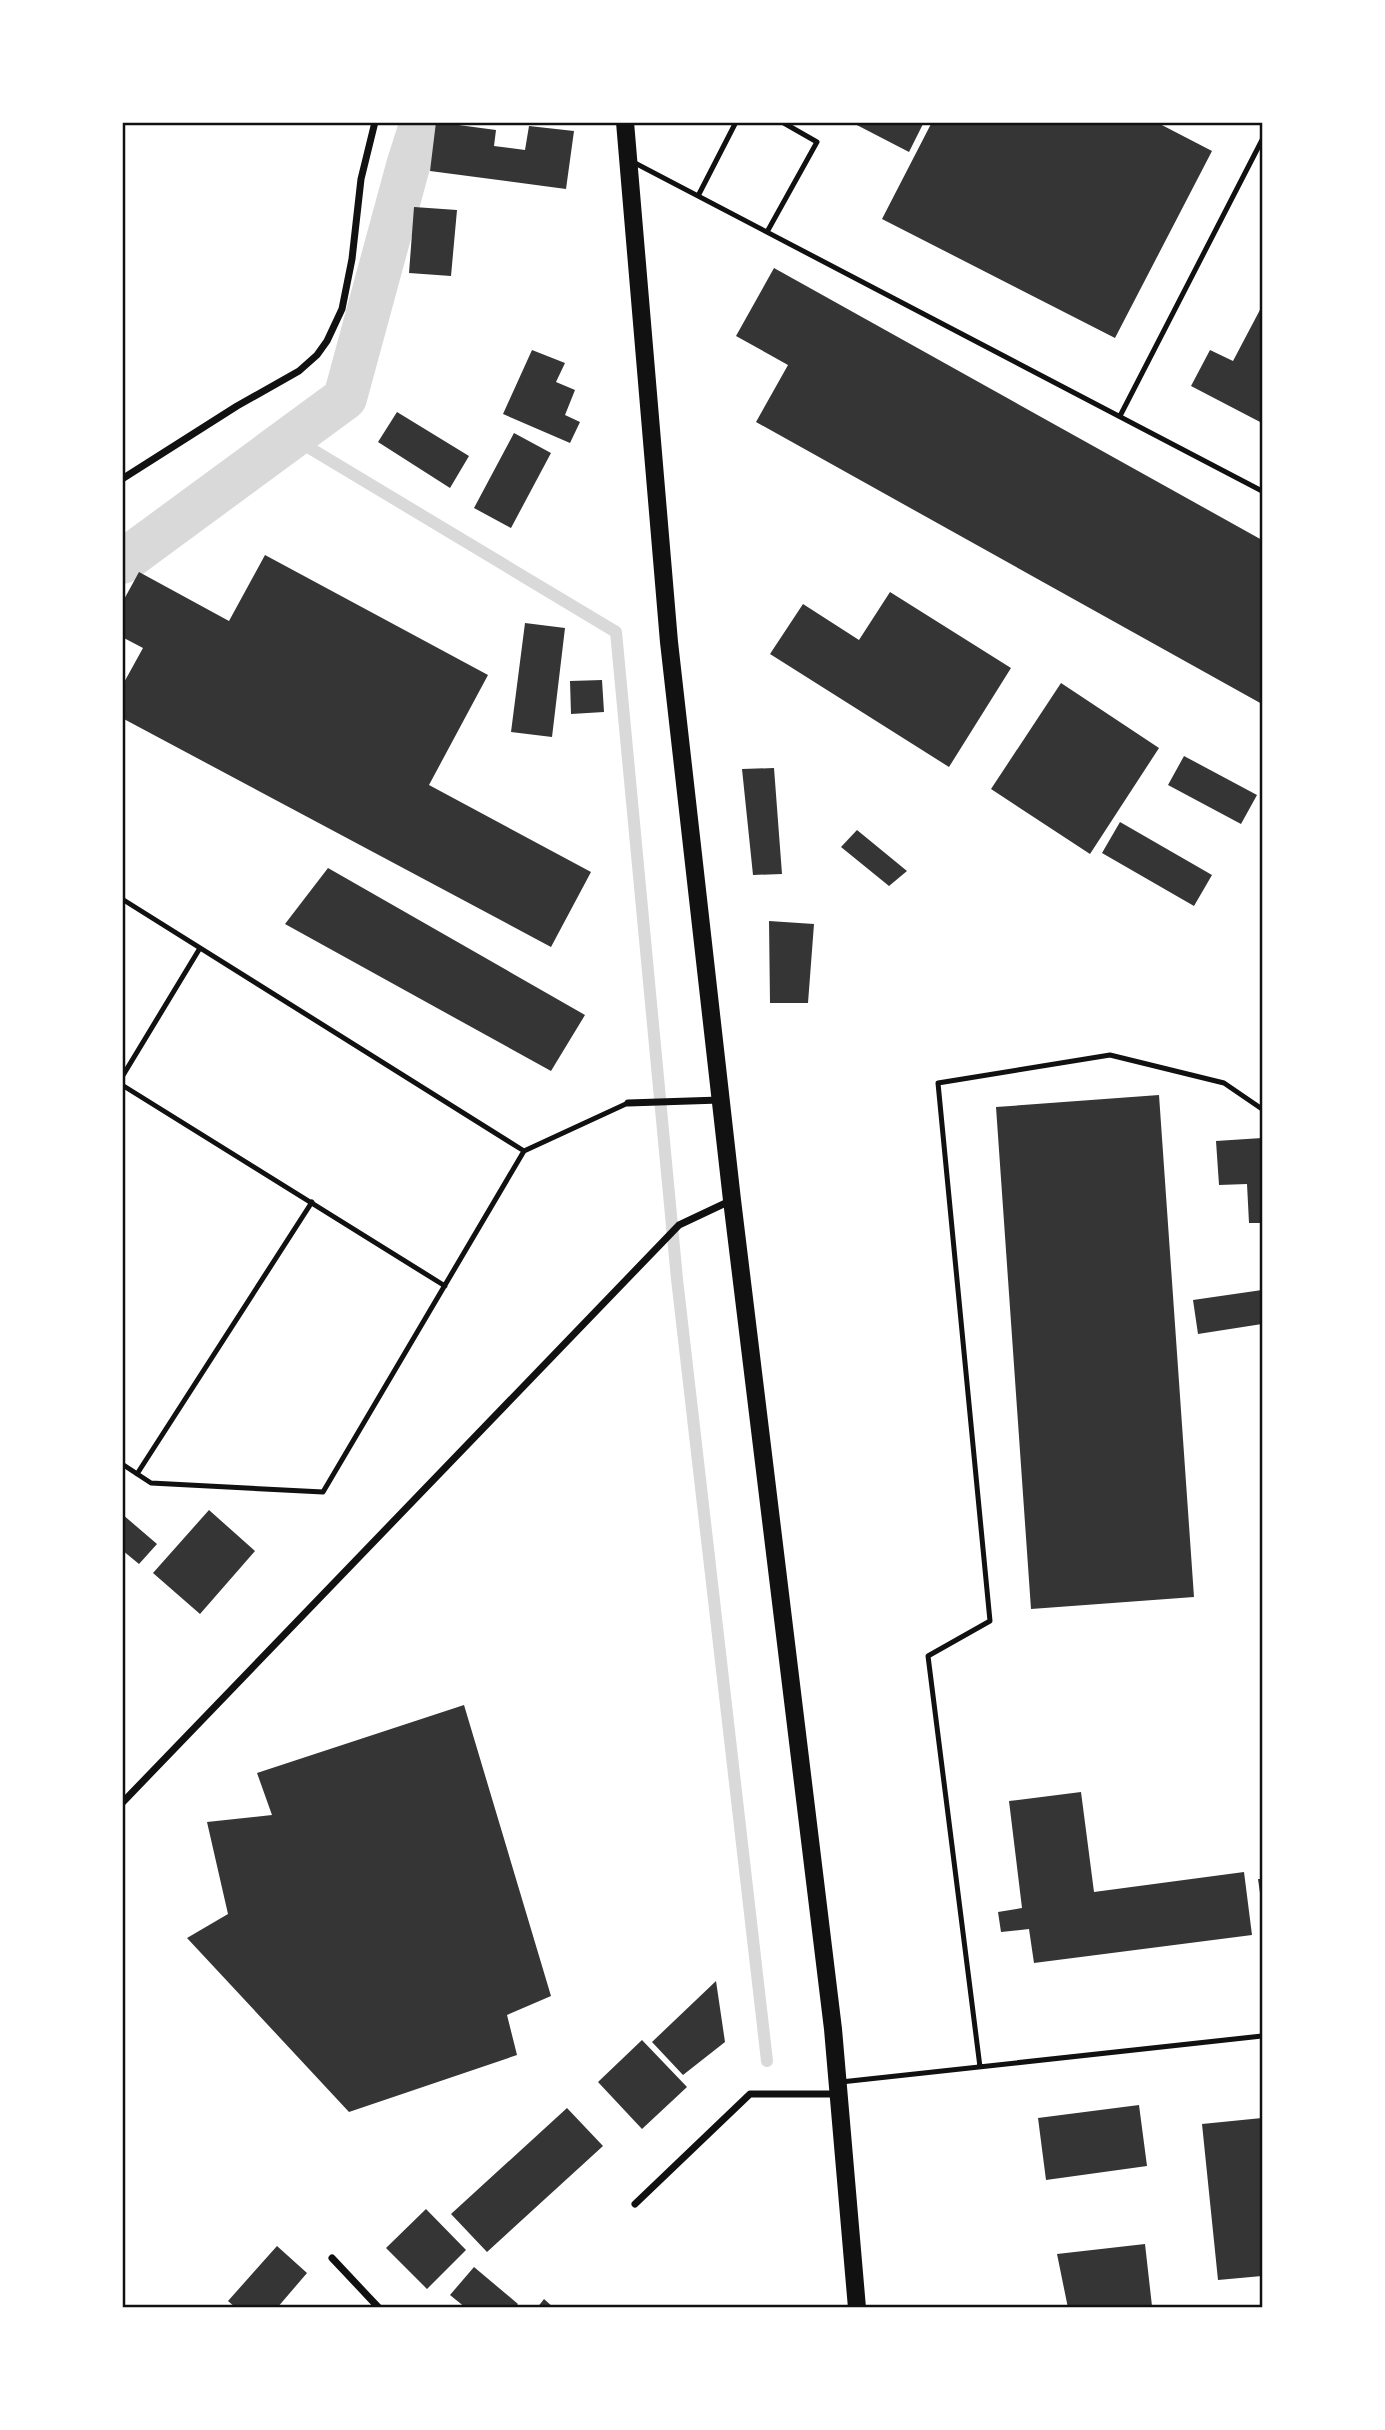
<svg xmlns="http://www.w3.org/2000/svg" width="1385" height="2430" viewBox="0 0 1385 2430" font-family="'Space Grotesk',sans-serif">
<rect width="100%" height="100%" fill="#fff"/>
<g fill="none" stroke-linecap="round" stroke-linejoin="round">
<path stroke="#d9d9d9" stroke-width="12" d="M293 438 616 632 677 1279 767 2061"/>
<path stroke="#d9d9d9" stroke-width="44" d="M122 562 345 398 408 166 422 122"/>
</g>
<path fill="#353535" d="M436 122 496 130 494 146 525 150 529 126 574 131 566 189 430 171Z
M851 122H924L909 152Z
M932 122H1156L1212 151 1115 338 882 219Z
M414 207 457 210 451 276 409 273Z
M774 268 1262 540V704L756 422 788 365 736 336Z
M1262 306V423L1191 386 1210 350 1233 361Z
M532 350 565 363 556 382 575 390 565 415 580 422 570 443 503 414Z
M397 412 469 456 450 488 378 442Z
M514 433 551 453 511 528 474 508Z
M265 555 488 675 429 785 591 872 551 947 122 718V686L143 648 122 637V603L139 572 229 621Z
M890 592 1011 668 949 767 770 654 803 604 859 640Z
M525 623 565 628 552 737 511 732Z
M602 680 604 712 571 714 570 681Z
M1061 683 1159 748 1090 854 991 789Z
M1184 756 1257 795 1241 824 1168 785Z
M774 768 782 874 753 875 742 769Z
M1120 822 1212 875 1194 906 1102 853Z
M857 830 907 871 889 886 841 847Z
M328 868 585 1015 551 1071 285 924Z
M769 921 814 924 808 1003H770Z
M1159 1095 1194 1597 1031 1609 996 1107Z
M1262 1138V1223H1249L1247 1184 1219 1185 1216 1141Z
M1262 1290V1324L1198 1334 1193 1300Z
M209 1510 255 1551 200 1614 153 1573Z
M122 1514 157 1544 139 1564 122 1550Z
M464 1705 551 1996 507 2015 517 2055 349 2112 187 1938 228 1914 207 1822 272 1815 257 1773Z
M1081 1792 1094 1892 1244 1872 1252 1935 1034 1963 1029 1929 1001 1932 998 1912 1022 1908 1009 1801Z
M1258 1879H1262V1900H1261Z
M716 1981 725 2042 683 2075 652 2042Z
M642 2040 687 2087 642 2129 598 2082Z
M1139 2105 1147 2166 1046 2180 1038 2118Z
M567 2108 603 2146 487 2252 451 2214Z
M1262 2118V2276L1218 2280 1202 2124Z
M426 2209 466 2250 427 2289 386 2248Z
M1145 2244 1152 2306 1068 2308 1057 2254Z
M277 2246 307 2273 277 2308H236L228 2301Z
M474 2267 518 2304 515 2308H466L450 2295Z
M544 2299 554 2308H537Z"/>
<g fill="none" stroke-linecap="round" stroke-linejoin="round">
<path stroke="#111" stroke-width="5" d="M633 162 1262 491
M698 196 736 122
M767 232 817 142 782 122
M1120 416 1262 140
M122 899 524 1151 628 1103
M122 1077 200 948
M122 1085 445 1286
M122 1464 151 1483 323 1492 524 1151
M137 1474 312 1202
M980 2067 928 1656 990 1621 938 1083 1110 1055 1224 1083 1262 1109
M841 2082 1262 2036"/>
<path stroke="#111" stroke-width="7" d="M122 479 237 406 299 371 317 355 327 341 342 309 352 259 361 179 375 122
M628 1103 720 1100
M122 1803 679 1225 732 1200
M635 2204 750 2094H838
M332 2258 379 2308"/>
<path stroke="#111" stroke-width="18" d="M625 122 669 642 732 1200 833 2029 857 2308"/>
</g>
<rect width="1385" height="2430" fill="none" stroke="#ffffff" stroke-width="248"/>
<rect x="124" y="124" width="1137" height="2182" fill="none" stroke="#111" stroke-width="2.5"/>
</svg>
